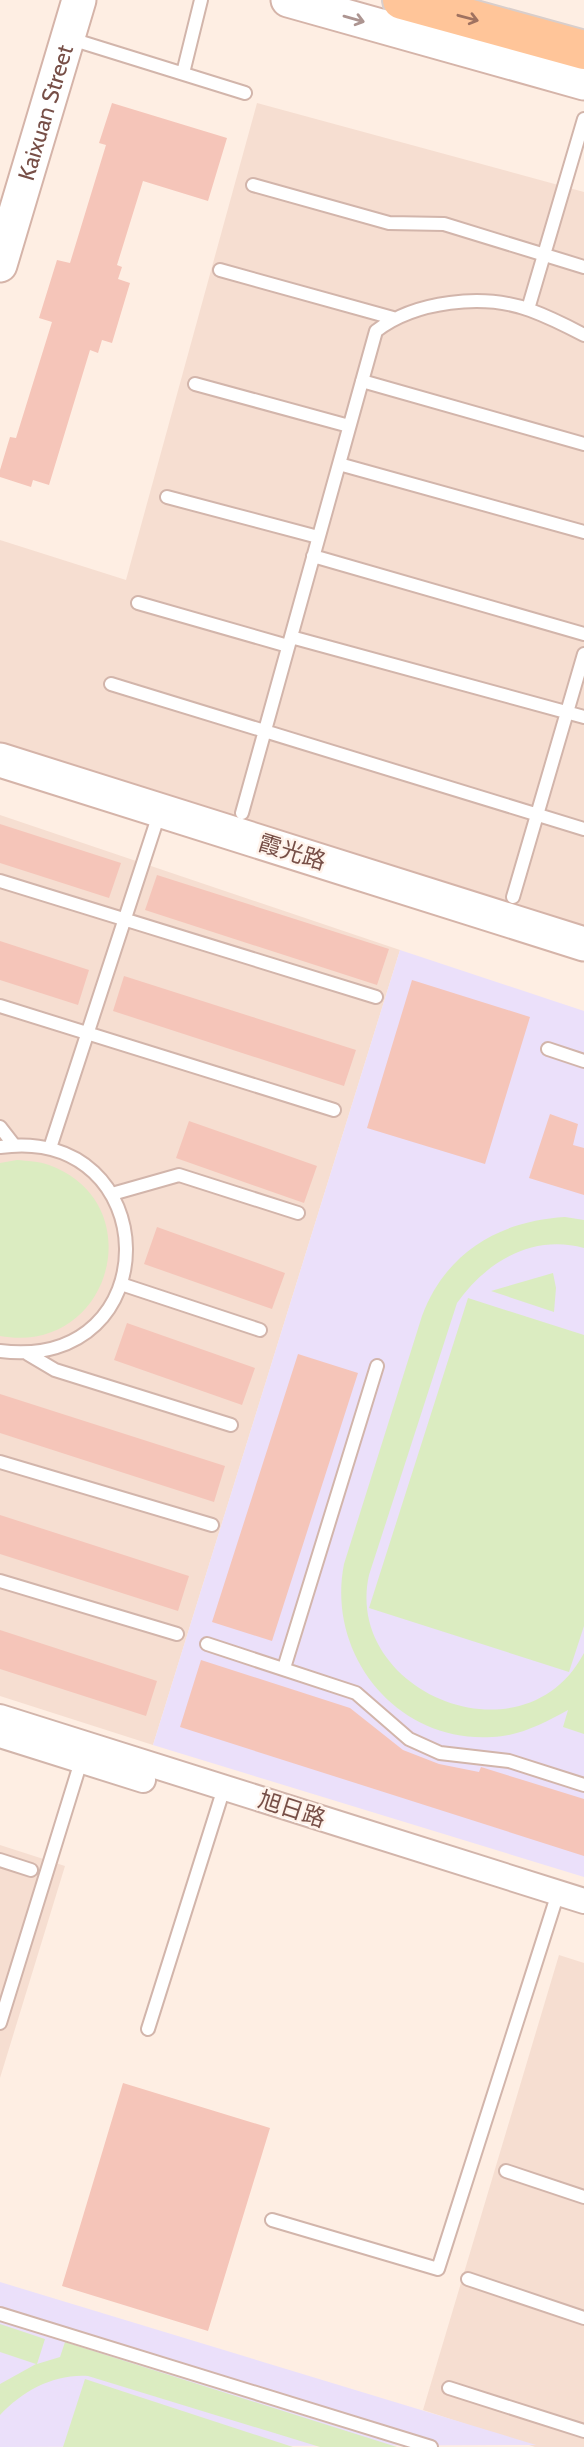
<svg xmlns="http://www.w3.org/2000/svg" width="584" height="2447" viewBox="0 0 584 2447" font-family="Cabin,'Noto Sans SC',sans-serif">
<rect width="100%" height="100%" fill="#feeee3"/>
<path fill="#f6ded1" d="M257 103 584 192V926L0 743V540L126 580Z
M0 815 400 950 153 1745 0 1696Z
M0 1845 65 1866 0 2078Z
M559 1955 584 1963V2447H535L423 2410Z"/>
<path fill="#ebe0fa" d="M400 950 584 1011V1877L153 1745Z
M0 2282 536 2445 0 2447Z"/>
<path fill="#dbecc1" d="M17 1160C27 1161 39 1161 49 1165 153 1203 111 1356 0 1336V1163Z
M565 1217 584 1220V1248C532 1234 486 1262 457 1303L369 1575C343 1692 524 1767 584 1653V1734L563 1727 568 1710C544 1723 520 1736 492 1737 397 1743 326 1655 344 1564L422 1316C446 1252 499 1221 565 1217Z
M553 1273 556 1288 554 1312 491 1291Z
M468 1298 584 1335V1626L569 1672 369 1608Z
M0 2324 45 2339 37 2364 60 2357 65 2342 397 2447H320L88 2376C53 2374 23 2391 0 2415V2384L36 2364 0 2352Z
M85 2379 293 2447H63Z"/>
<path fill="#f5c5b9" d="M112 103 227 138 208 201 143 181 117 265 122 267 118 279 130 283 112 343 102 340 98 353 90 350 49 485 33 480 31 487 0 477V470L10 437 16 438 52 322 39 318 57 260 70 263 106 145 99 143Z
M0 824 121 863 109 898 0 863Z
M157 875 389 949 377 985 145 910Z
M0 941 89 970 78 1005 0 980Z
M124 976 356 1050 344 1086 113 1011Z
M412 980 530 1017 485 1164 367 1128Z
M550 1114 578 1124 573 1145 584 1148V1195L529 1178Z
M189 1121 317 1166 304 1203 176 1158Z
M157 1227 285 1273 272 1309 144 1264Z
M127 1323 255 1368 242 1405 114 1360Z
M298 1354 358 1373 272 1641 212 1622Z
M0 1394 225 1466 214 1502 0 1433Z
M0 1515 189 1576 178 1611 0 1554Z
M0 1630 157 1681 146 1716 0 1669Z
M201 1660 350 1708 403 1750 439 1764 479 1772 481 1767 584 1799V1856L180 1727Z
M123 2083 270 2128 208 2331 62 2286Z"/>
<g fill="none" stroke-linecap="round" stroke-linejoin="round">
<defs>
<path id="lane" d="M68 38 245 93
M183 73 201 0
M253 185 389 223 444 224 584 267
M220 270 393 318
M528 309 584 119
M362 381 584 444
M195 384 349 426
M339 464 584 532
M167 497 318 537
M313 556 584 634
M138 603 288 646
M291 637 584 717
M111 684 584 829
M242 813 376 331C415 301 483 293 530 310 549 317 567 326 584 335
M0 881 376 997
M513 897 584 654
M0 1006 334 1110
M548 1049 584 1061
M0 1127 14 1145
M0 1147C165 1124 171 1372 0 1351
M50 1148 160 811
M112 1194 179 1175 298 1213
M121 1284 260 1330
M28 1354 55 1370 231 1425
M0 1462 212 1525
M0 1581 177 1634
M207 1644 356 1693 409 1739 440 1753 509 1761 584 1785
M284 1668 377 1366
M0 1860 31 1870
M0 2023 82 1758
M148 2029 224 1788
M506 2171 584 2197
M272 2220 438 2269 558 1893
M468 2279 584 2318
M0 2314 431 2447
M449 2388 584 2431"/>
<path id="street" d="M0 1717 584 1901
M0 1735 143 1780"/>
<g id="secondary">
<path d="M288 0 584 83"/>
<path id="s1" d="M0 265 79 0"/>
<path d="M0 760 584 944"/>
</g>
<path id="primary" d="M402 0 584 50"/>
</defs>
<use href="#lane" stroke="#d2b5ab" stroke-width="16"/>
<use href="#street" stroke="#d2b5ab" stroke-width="28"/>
<use href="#secondary" stroke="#d5b4a9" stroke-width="37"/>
<use href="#primary" stroke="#d9cecb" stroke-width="42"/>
<use href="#lane" stroke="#fff" stroke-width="12"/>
<use href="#street" stroke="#fff" stroke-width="24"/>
<use href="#secondary" stroke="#fff" stroke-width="33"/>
<use href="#primary" stroke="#ffc599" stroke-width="38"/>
</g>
<defs><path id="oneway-shaft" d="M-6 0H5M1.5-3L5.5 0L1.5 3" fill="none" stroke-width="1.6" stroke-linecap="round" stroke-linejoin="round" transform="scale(1.75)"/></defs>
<use stroke="#a07260" href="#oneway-shaft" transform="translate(468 18) rotate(15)"/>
<use stroke="#ad9591" href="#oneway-shaft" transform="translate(354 19) rotate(16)"/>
<g text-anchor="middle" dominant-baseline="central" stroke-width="5" stroke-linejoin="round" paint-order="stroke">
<g font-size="23" fill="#774f47" stroke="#fff3eb">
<text stroke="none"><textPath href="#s1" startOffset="159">Kaixuan Street</textPath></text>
<text transform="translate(292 852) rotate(17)">霞光路</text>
<text transform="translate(292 1809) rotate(18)">旭日路</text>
</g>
</g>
</svg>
